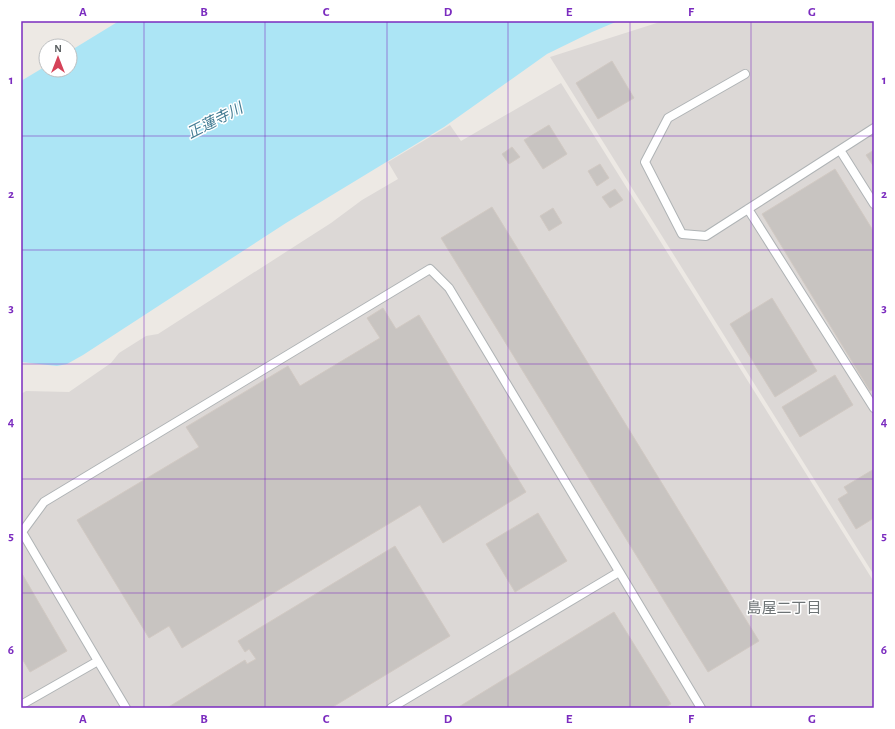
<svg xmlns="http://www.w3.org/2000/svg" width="895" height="729" viewBox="0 0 895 729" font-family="'Alegreya Sans','Noto Sans JP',sans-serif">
<rect width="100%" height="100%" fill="#ede9e4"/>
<path fill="#dcd8d6" d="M663 21H874V575L550 57Z
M561 83 874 582V708H21V394L26 391 69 392 111 363 119 353 146 336 158 334 331 223 362 200 398 179 388 162 450 125 461 141Z"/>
<path fill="#ace5f5" d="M119 21H618L592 32 547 54 444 127 286 223 83 355 67 364 57 366 21 362V81L46 66V70H70V51Z"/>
<path fill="#c8c4c1" stroke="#d1c9c3" d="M612 61 634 98 598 119 576 83Z
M549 125 567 154 543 169 524 140Z
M512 147 520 157 509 164 502 154Z
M874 150V167L866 155Z
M600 164 609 178 597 186 588 171Z
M835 169 874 232V389L870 391 762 214Z
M615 189 623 200 610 208 602 197Z
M492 207 759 641 708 672 441 238Z
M553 208 562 223 549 231 540 216Z
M772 298 817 371 775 397 730 324Z
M383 308 396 329 419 315 526 492 443 543 420 505 182 648 169 626 149 638 77 520 199 447 186 427 288 366 300 386 380 338 367 318Z
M835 375 853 405 800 437 782 407Z
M874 469V518L856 529 838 499 848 493 844 487Z
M538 513 567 561 515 592 486 544Z
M395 546 450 636 331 708H167L245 660 247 664 256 659 249 649 245 652 238 641Z
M21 572 67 651 30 672 21 657Z
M614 612 671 704 664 708H457Z"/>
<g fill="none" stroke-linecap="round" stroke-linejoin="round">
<defs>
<path id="service" d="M745 74 668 118 645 162 682 234 706 236 874 128
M840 150 874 204
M748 209 874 408
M22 532 44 502 430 269 449 288 701 708
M21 533 22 532 98 661 126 708
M21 705 98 661
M391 708 619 572"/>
</defs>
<use href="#service" stroke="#afb3b5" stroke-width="10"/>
<use href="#service" stroke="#fff" stroke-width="8"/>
</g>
<path fill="none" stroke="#7b2cbf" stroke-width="1" stroke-opacity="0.55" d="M144 21V708M265 21V708M387 21V708M508 21V708M630 21V708M751 21V708M21 136H874M21 250H874M21 364H874M21 479H874M21 593H874"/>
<g text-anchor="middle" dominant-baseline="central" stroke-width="3" stroke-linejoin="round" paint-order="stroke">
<g font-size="15" font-style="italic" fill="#457d94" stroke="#fff">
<text transform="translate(215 121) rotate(-27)">正蓮寺川</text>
</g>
<g font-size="15" fill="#6d7375" stroke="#fff">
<text x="784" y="608">島屋二丁目</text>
</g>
</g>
<rect width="895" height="729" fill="none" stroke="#ffffff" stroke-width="44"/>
<g transform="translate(58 58)"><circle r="19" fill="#ffffff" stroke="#bec0c1"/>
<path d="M0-3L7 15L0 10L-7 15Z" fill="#d54258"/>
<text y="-6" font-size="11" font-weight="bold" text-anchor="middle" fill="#5c6163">N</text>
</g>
<rect x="22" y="22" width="851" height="685" fill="none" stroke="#7b2cbf" stroke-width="1.5"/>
<g font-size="13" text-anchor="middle" font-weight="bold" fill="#7b2cbf">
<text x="83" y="16">A</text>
<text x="204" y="16">B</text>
<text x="326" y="16">C</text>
<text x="448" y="16">D</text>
<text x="569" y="16">E</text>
<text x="691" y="16">F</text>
<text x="812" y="16">G</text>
<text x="11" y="84">1</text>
<text x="884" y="84">1</text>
<text x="11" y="198">2</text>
<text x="884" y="198">2</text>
<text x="11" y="312">3</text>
<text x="884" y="312">3</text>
<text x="11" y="426">4</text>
<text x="884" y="426">4</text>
<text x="11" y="540">5</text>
<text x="884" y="540">5</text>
<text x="11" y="654">6</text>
<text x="884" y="654">6</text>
<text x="83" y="723">A</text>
<text x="204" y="723">B</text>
<text x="326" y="723">C</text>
<text x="448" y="723">D</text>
<text x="569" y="723">E</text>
<text x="691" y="723">F</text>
<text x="812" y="723">G</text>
</g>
</svg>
